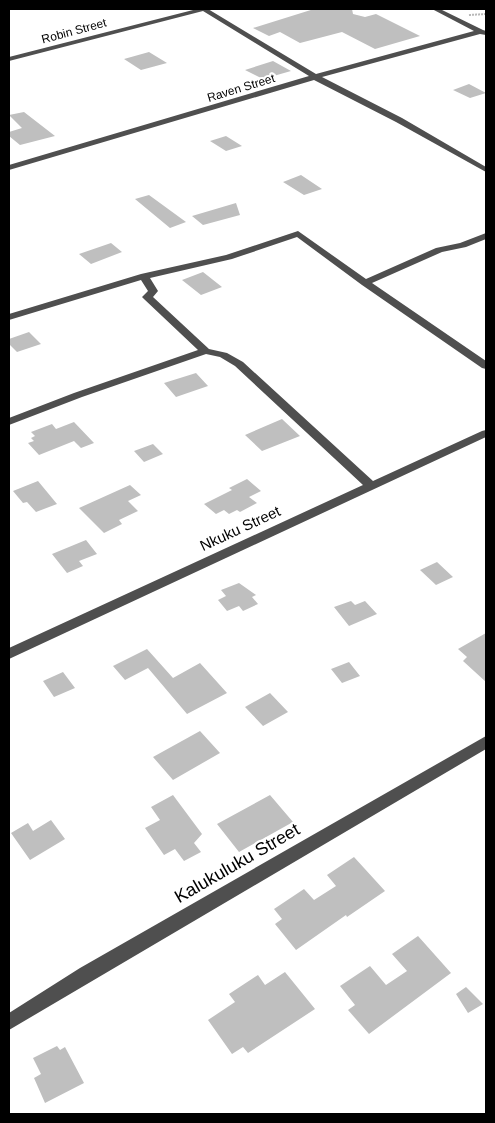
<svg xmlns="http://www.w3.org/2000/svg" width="495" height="1123" viewBox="0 0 495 1123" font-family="Helvetica,sans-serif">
<rect width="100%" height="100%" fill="#fff"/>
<path fill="#bfbfbf" d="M314 9H352L353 14 365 17 376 14 420 36 375 49 342 32 300 43 280 32 269 36 253 28Z
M149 52 167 63 141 70 124 59Z
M273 61 291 71 263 79 245 70Z
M469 84 486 93 470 98 453 90Z
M24 112 55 136 20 145 9 136V132L22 128 9 115Z
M226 136 242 146 226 151 210 141Z
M301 175 322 189 304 195 283 182Z
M149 195 186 222 170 228 135 199Z
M236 203 240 215 203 225 192 216Z
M111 243 122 252 91 264 79 254Z
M203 272 222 287 201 295 182 280Z
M29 332 41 344 17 352 9 344V339Z
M196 373 208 386 176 397 164 383Z
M282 419 300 436 262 451 245 435Z
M74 422 94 443 81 448 74 441 39 455 28 443 34 441 31 438 35 436 31 432 52 424 56 429Z
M153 444 163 454 144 462 134 451Z
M247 479 261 491 249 497 257 503 240 512 237 510 229 514 224 510 216 514 204 504 232 490 229 488Z
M38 481 57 504 36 512 27 502 23 503 13 491Z
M130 485 141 495 128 501 138 511 119 520 122 524 104 533 79 508Z
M86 540 97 554 79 561 83 566 67 573 52 554Z
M437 562 453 577 436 585 420 570Z
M239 583 256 595 252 597 258 604 243 611 239 606 227 611 218 600 226 596 221 590Z
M351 601 355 605 365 601 377 614 349 626 334 607Z
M486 633V682L463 661 467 657 458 649Z
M147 649 173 678 200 663 227 693 187 714 148 668 125 680 113 666Z
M349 662 360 676 342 683 331 669Z
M63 672 75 688 54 697 43 681Z
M270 693 288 712 263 726 245 707Z
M200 731 220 753 173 780 153 757Z
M173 795 202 834 194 843 201 852 184 861 175 849 164 855 145 828 160 820 151 807Z
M270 795 293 822 239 852 217 824Z
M51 820 65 839 30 860 11 833 28 823 33 831Z
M354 857 385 891 347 917 346 915 296 950 275 924 282 919 274 909 304 889 314 900 336 886 327 875Z
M418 936 451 973 369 1034 348 1010 355 1005 340 986 370 966 386 985 407 971 392 954Z
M285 972 315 1009 248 1053 243 1047 232 1054 208 1020 235 1002 229 994 258 975 265 985Z
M466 987 483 1004 468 1013 456 994Z
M57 1046 60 1050 65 1047 84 1083 45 1103 34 1078 41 1074 33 1058Z"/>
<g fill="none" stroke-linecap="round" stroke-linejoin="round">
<path stroke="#717171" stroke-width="2" stroke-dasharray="0.5 1" stroke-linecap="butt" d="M469 15 486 14"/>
<path fill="#4f4f4f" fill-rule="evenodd" d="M197 9H208L316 74 474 31 432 9H440L483 30 486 31V35L480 34 322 77 402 118 486 167V172L396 122 314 80 9 170V165L309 76 203 11 9 61V57Z
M298 231 366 279 436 248 460 243 486 233V239L466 247 442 252 372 283 486 361V369L482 368 362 285 297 237 232 259 150 278 158 291 153 297 209 349 227 353 243 362 373 481 482 431 486 430V437L9 659V648L363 485 235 366 220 357 206 354 82 397 9 425V418L74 393 198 350 144 299 142 297 148 291 141 280 9 320V314L141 274 226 255Z
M486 736V749L9 1030V1013L80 968Z"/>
</g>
<g text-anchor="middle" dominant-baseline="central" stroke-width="4.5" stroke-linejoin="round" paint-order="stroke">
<g font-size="12" fill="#000" stroke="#fff">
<text transform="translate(74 31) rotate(-15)">Robin Street</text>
<text transform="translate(241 88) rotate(-17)">Raven Street</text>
</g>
<g font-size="15" fill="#000" stroke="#fff">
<text transform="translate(240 528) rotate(-25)">Nkuku Street</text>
</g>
<g font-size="18" fill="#000" stroke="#fff">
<text transform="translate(237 863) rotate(-30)">Kalukuluku Street</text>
</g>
</g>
<rect width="495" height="1123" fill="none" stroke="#000000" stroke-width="20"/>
</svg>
